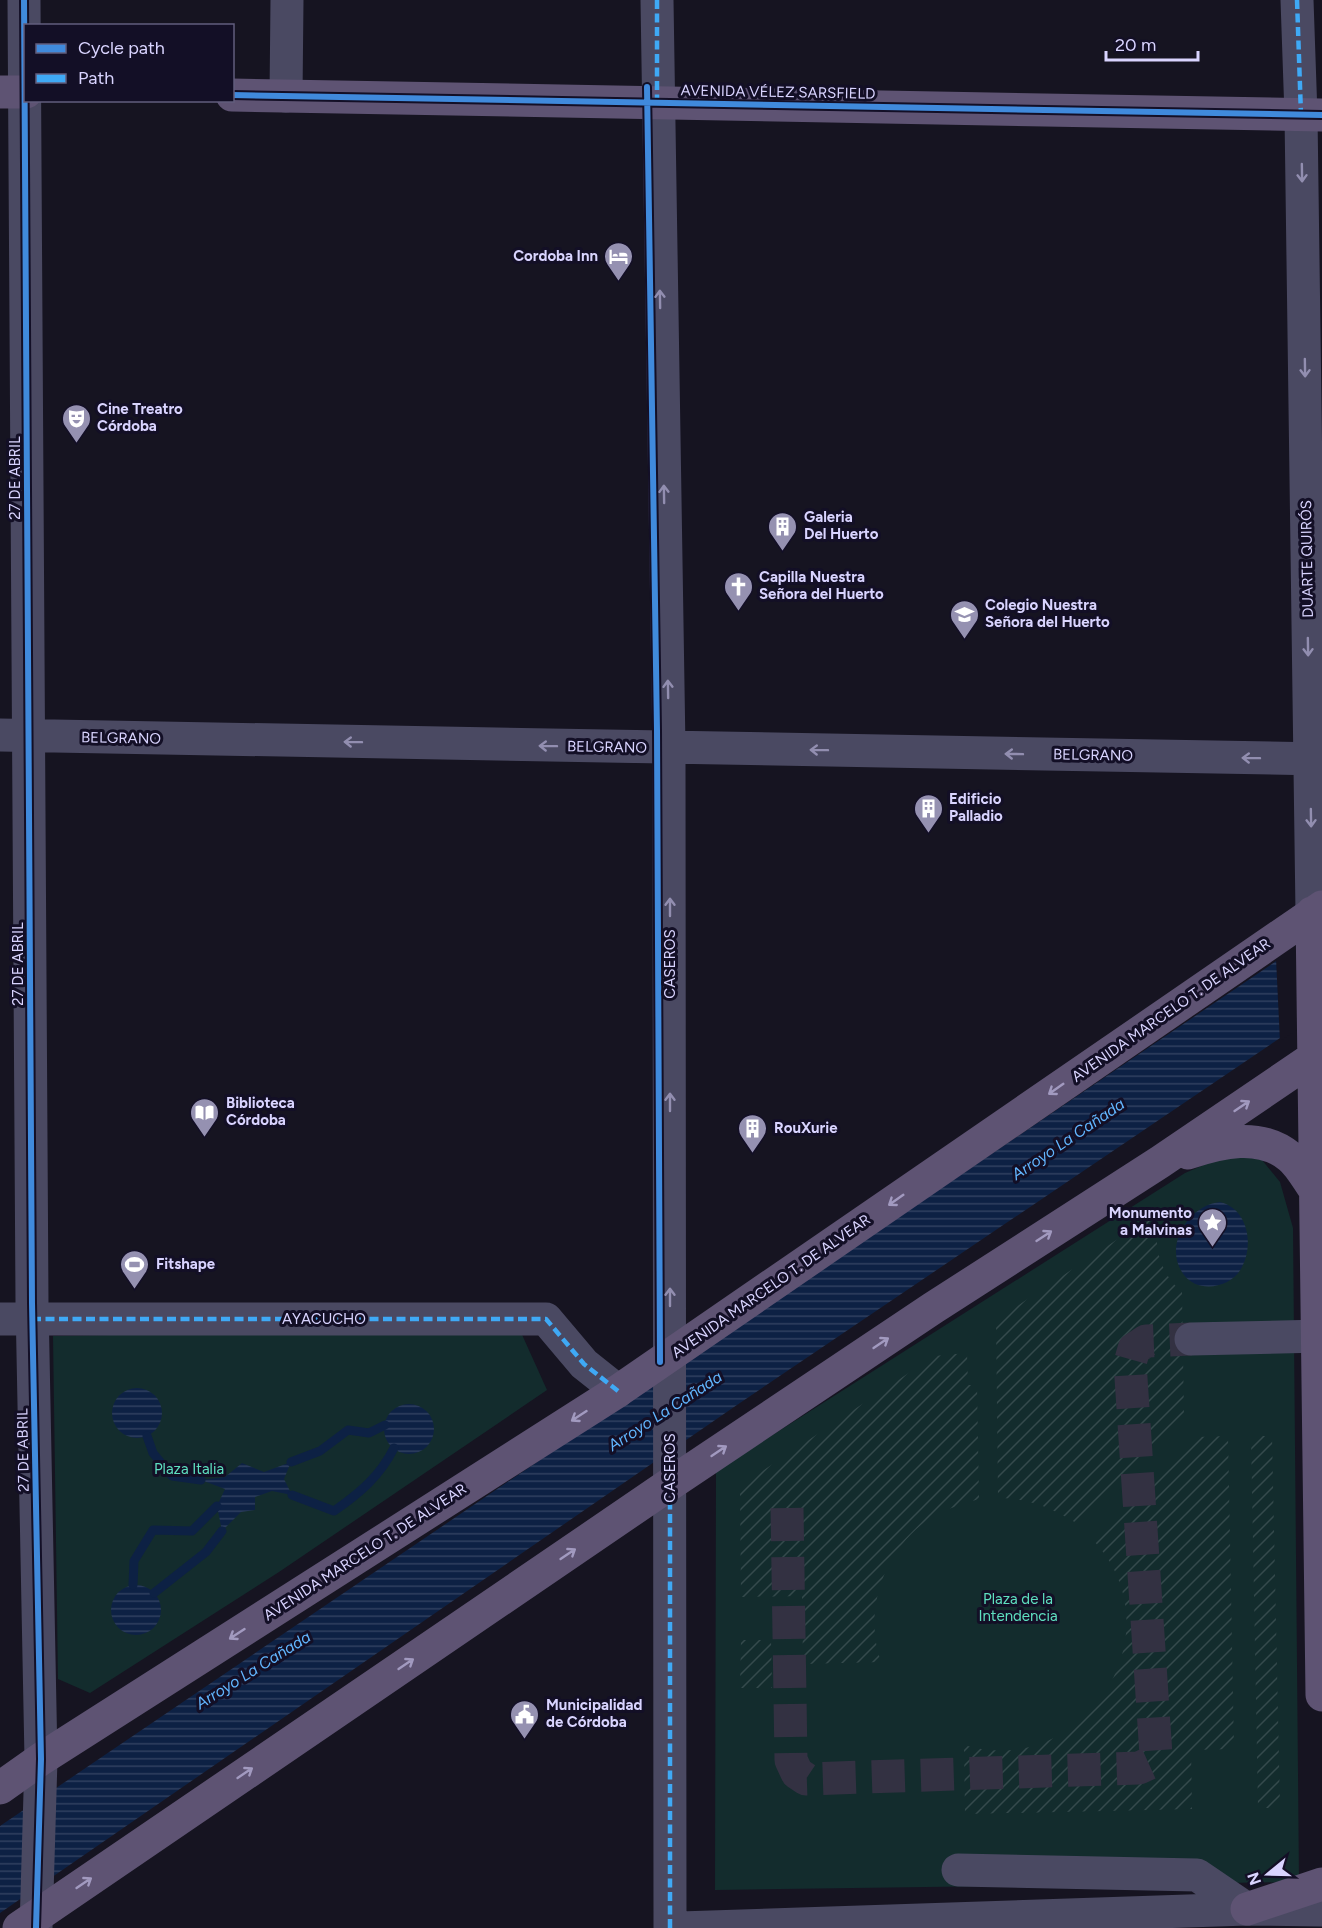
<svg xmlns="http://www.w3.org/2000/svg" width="1322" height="1928" viewBox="0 0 1322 1928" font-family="Figtree,sans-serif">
<defs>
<pattern id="garden-furrows" width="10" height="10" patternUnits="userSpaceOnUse" patternTransform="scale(1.5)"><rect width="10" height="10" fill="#132c2d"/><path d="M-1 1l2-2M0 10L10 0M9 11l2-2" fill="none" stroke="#354a4c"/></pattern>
<pattern id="water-rules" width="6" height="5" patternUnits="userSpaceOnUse" patternTransform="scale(1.5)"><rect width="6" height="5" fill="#0d2144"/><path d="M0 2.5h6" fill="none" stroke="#304060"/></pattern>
</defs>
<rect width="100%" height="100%" fill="#161421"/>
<path fill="#132c2d" d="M1238 1155 1262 1160 1280 1182 1293 1228 1299 1882 715 1890 716 1471 1185 1173 1213 1161Z
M519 1328 547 1390 279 1572 90 1693 58 1679 53 1336Z"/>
<path fill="url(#garden-furrows)" d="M1166 1207C1148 1235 1158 1272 1182 1292L1184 1417 1078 1524C1052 1508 1029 1498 998 1498L996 1320Z
M967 1353 968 1385H977L979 1499C959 1505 938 1511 921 1525 881 1558 864 1614 881 1662L803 1664 802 1596 741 1597 740 1486 934 1356Z
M1228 1436 1234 1749 1191 1750 1192 1809 965 1814 964 1745C1084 1781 1179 1633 1094 1541L1196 1437Z
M1251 1436H1272L1280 1808H1258Z
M741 1640H771L772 1688H740Z"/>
<path fill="url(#water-rules)" d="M1322 930 1286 1034 734 1407 0 1913V1826Z
M1220 1202C1248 1209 1254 1244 1242 1267 1232 1288 1198 1294 1184 1275 1162 1246 1189 1205 1220 1202Z
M112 1413a25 25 0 1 1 50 0a25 25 0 1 1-50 0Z
M384 1429a25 25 0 1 1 50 0a25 25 0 1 1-50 0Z
M291 1462 284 1479 292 1495 272 1491 255 1497V1510L241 1512 222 1531 217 1506 225 1489 201 1480 225 1477 242 1463 264 1472Z
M111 1610a25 25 0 1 1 50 0a25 25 0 1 1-50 0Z"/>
<path fill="#161421" d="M1320 928 1322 1014 1280 1041 1276 958Z"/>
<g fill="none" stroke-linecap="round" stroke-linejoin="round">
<path stroke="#0d2144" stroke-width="9" d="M147 1436 153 1453 172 1476 201 1480
M291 1462 320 1451 348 1430 369 1433 385 1425
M292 1495 334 1511C360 1493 380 1476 394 1448
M133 1585 134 1561 153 1530 192 1531 217 1506
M154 1593 206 1552 222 1531"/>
<path stroke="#333142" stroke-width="33" stroke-dasharray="33 16" stroke-linecap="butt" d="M787 1508 791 1760 797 1773 806 1779 1139 1768 1150 1763 1156 1755 1130 1363 1134 1349 1146 1341 1191 1339"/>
<path stroke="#4a4962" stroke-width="33" d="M24 0 32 1303 41 1759 36 1928
M657 0 669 748 670 1928
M1297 0 1301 115 1312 913
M286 96 287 0
M0 735 1322 759
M0 1319H546L584 1364 618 1391
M1191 1339 1322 1336
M958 1870 1197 1875 1247 1909
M680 1928 1247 1909 1322 1910"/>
<path stroke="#5e5373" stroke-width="33" d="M0 92H26
M232 95 1322 115
M1312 913 1322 1695
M1188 1153C1220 1142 1260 1132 1290 1157 1300 1165 1307 1179 1315 1190
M0 1788 41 1759 618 1391 1322 907
M1247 1909 1322 1884
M19 1928 670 1484 933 1308 1160 1162 1322 1052"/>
<path stroke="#3fa9f5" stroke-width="4.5" stroke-dasharray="9 4.5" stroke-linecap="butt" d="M657 0V102
M1297 0 1301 115
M32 1319H546L584 1364 618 1391
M670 1928V1484"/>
<defs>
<path id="cycleway" d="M24 0 32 1303 41 1759 36 1928
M647 87 657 730 660 1362
M232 95 1322 115"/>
</defs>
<use href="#cycleway" stroke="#130f26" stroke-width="10"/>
<use href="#cycleway" stroke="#408adc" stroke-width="6"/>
</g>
<defs><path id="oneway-shaft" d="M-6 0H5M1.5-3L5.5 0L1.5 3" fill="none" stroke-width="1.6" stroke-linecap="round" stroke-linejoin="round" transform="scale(1.5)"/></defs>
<g stroke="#928eb0">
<use href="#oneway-shaft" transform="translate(1302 173) rotate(89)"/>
<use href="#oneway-shaft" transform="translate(660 299) rotate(-91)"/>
<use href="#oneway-shaft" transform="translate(1305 368) rotate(89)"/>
<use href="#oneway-shaft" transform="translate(664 494) rotate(-91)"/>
<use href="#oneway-shaft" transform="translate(1308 647) rotate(89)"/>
<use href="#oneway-shaft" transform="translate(668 689) rotate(-91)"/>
<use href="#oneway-shaft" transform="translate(353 742) rotate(-179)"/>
<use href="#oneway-shaft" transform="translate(548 746) rotate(-179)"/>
<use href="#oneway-shaft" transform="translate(819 750) rotate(-179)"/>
<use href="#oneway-shaft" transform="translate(1014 754) rotate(-179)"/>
<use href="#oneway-shaft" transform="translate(1251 758) rotate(-179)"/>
<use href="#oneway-shaft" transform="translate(1311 818) rotate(89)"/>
<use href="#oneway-shaft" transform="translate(670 907) rotate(-90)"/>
<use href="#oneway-shaft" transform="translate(670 1102) rotate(-90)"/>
<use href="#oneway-shaft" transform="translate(670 1297) rotate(-90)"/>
</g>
<g stroke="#a29ac0">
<use href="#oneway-shaft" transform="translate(1056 1089) rotate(145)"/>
<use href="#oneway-shaft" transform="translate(1242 1106) rotate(-34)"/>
<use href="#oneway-shaft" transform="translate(896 1200) rotate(145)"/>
<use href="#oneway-shaft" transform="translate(1044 1236) rotate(-33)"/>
<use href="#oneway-shaft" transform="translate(881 1343) rotate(-34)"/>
<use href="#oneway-shaft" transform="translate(579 1416) rotate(147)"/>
<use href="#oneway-shaft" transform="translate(719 1451) rotate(-34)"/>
<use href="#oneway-shaft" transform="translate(568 1554) rotate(-34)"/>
<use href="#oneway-shaft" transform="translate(237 1634) rotate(147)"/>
<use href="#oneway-shaft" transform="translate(406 1664) rotate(-34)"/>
<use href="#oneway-shaft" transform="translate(245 1773) rotate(-34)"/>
<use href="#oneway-shaft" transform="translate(84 1883) rotate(-34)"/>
</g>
<defs>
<symbol id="hotel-pin" viewBox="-11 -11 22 30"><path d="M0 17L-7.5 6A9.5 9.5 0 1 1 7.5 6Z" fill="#9591b1" stroke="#130f26"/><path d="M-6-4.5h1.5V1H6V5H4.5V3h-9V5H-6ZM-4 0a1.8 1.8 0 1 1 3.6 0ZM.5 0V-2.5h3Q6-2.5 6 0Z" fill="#fff"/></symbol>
<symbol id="theatre-pin" viewBox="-11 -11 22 30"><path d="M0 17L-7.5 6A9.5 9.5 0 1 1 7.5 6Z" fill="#9591b1" stroke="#130f26"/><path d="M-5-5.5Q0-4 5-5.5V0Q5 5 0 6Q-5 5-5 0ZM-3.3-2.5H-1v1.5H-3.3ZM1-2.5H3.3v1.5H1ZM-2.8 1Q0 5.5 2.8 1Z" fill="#fff"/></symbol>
<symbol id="building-pin" viewBox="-11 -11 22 30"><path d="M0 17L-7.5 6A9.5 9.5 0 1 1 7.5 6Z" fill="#9591b1" stroke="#130f26"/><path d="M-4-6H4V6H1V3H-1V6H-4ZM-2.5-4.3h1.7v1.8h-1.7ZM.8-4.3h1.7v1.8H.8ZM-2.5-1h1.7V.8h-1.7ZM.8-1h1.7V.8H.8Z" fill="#fff"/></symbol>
<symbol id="church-pin" viewBox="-11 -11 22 30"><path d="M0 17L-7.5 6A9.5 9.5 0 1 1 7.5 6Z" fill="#9591b1" stroke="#130f26"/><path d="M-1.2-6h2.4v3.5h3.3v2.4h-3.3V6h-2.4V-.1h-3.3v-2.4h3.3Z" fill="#fff"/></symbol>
<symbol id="school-pin" viewBox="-11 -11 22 30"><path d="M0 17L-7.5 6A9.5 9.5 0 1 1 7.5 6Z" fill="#9591b1" stroke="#130f26"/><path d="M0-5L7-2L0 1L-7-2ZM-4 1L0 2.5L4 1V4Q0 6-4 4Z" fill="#fff"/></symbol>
<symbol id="library-pin" viewBox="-11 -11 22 30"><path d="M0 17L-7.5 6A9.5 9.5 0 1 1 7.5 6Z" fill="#9591b1" stroke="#130f26"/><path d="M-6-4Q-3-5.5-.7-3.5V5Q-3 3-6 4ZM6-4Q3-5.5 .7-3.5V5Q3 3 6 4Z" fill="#fff"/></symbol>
<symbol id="sight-pin" viewBox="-11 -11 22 30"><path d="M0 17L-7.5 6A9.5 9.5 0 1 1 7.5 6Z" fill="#9591b1" stroke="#130f26"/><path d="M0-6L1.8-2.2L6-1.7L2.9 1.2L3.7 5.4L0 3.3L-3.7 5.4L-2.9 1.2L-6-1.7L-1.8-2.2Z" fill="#fff"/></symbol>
<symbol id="stadium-pin" viewBox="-11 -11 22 30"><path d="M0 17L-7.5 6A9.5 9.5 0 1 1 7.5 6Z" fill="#9591b1" stroke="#130f26"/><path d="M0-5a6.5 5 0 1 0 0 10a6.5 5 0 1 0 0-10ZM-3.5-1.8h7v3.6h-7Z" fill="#fff"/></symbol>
<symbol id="civic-pin" viewBox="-11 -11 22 30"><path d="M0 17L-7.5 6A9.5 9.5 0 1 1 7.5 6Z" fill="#9591b1" stroke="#130f26"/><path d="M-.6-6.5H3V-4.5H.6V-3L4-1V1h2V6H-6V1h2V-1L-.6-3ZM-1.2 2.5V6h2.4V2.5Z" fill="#fff"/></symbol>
</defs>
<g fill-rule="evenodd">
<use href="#hotel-pin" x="602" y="240" width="33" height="45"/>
<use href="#theatre-pin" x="60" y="402" width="33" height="45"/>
<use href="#building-pin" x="766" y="510" width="33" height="45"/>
<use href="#church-pin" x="722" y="570" width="33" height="45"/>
<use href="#school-pin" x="948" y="598" width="33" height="45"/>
<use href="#building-pin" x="912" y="792" width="33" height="45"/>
<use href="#library-pin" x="188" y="1096" width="33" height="45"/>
<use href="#building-pin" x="736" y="1112" width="33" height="45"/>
<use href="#sight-pin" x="1196" y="1206" width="33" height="45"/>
<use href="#stadium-pin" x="118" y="1248" width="33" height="45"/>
<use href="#civic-pin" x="508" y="1698" width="33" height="45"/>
</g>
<g text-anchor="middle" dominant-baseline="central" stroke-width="6" stroke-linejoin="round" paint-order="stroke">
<g font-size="15" fill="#d9d4ff" stroke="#130f26">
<text transform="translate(778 92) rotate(1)">AVENIDA VÉLEZ SARSFIELD</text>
<text transform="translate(15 478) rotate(-90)">27 DE ABRIL</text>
<text transform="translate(1307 559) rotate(-91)">DUARTE QUIRÓS</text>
<text transform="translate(121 738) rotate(1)">BELGRANO</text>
<text transform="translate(607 747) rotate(1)">BELGRANO</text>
<text transform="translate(1093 755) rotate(1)">BELGRANO</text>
<text transform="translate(18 964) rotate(-90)">27 DE ABRIL</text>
<text transform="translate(670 964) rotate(-90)">CASEROS</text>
<text transform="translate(1171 1010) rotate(-35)">AVENIDA MARCELO T. DE ALVEAR</text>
<text transform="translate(771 1286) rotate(-35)">AVENIDA MARCELO T. DE ALVEAR</text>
<text x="324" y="1319">AYACUCHO</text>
<text transform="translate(23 1450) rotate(-91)">27 DE ABRIL</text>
<text transform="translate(670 1468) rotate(-90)">CASEROS</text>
<text transform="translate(365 1552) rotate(-33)">AVENIDA MARCELO T. DE ALVEAR</text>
</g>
<g font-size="15" font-weight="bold" fill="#d9d4ff" stroke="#130f26" text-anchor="start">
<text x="598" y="256" text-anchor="end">Cordoba Inn</text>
<text x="97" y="409">Cine Treatro<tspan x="97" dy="17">Córdoba</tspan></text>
<text x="804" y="517">Galeria<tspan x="804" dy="17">Del Huerto</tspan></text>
<text x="759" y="577">Capilla Nuestra<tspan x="759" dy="17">Señora del Huerto</tspan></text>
<text x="985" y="605">Colegio Nuestra<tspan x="985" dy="17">Señora del Huerto</tspan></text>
<text x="949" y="799">Edificio<tspan x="949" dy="17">Palladio</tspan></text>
<text x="226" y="1103">Biblioteca<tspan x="226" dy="17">Córdoba</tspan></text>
<text x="774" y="1128">RouXurie</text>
<text x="1192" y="1213" text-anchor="end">Monumento<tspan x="1192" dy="17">a Malvinas</tspan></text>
<text x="156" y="1264">Fitshape</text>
<text x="546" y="1705">Municipalidad<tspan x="546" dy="17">de Córdoba</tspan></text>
</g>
<g font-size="15" fill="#5fe0c0" stroke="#130f26">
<text x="189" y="1469">Plaza Italia</text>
<text x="1018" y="1599">Plaza de la<tspan x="1018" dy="17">Intendencia</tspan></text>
</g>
<g font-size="16" font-style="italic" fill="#62b6ff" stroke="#130f26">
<text transform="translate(1068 1139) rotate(-34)">Arroyo La Cañada</text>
<text transform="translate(665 1411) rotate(-33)">Arroyo La Cañada</text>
<text transform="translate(253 1670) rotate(-32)">Arroyo La Cañada</text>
</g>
</g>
<rect x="24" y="24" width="210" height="78" fill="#130f26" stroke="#625e7d" stroke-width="1.5"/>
<rect x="36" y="44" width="30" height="9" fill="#408adc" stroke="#625e7d" stroke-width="1.5"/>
<text x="78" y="54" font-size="18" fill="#d9d4ff">Cycle path</text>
<rect x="36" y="74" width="30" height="9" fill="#3fa9f5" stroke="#625e7d" stroke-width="1.5"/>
<text x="78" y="84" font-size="18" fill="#d9d4ff">Path</text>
<g transform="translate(1268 1874) rotate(251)" stroke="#130f26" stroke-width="4.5" paint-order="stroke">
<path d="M0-4.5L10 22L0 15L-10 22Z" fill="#d9d4ff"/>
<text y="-9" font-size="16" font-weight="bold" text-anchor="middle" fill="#d9d4ff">N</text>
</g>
<path d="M1106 51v9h92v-9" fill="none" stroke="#d9d4ff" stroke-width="3"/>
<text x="1115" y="51" font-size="18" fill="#d9d4ff" stroke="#130f26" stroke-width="4.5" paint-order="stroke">20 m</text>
</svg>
